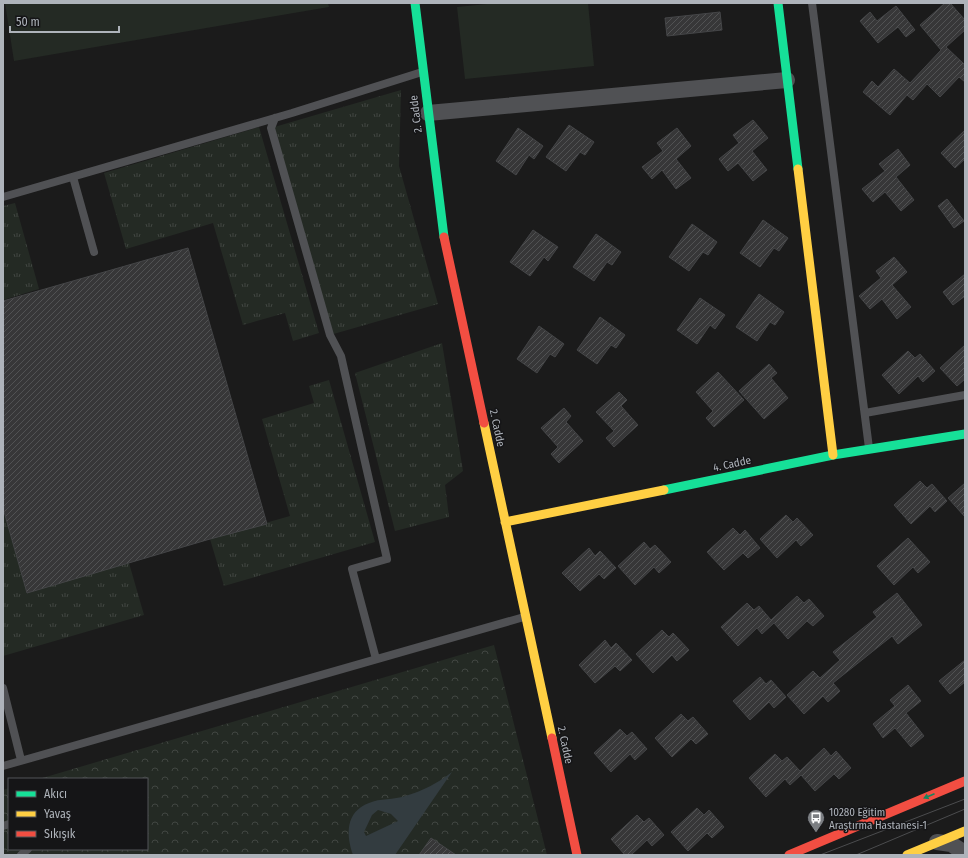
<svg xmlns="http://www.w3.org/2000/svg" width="968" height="858" viewBox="0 0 968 858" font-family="'Fira Sans Condensed',sans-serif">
<defs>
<pattern id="grass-tufts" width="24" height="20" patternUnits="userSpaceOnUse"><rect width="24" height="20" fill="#242a24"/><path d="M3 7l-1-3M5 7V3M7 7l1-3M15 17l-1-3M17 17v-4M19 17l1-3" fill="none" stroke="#414642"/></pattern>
<pattern id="forest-crowns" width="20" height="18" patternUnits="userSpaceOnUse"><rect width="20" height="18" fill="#242a24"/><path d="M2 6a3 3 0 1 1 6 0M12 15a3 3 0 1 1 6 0" fill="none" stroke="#414642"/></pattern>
<pattern id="building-hatch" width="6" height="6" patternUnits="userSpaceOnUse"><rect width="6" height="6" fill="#373738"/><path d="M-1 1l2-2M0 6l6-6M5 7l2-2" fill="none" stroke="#515253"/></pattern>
</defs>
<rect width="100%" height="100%" fill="#1b1b1b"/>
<path fill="url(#grass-tufts)" d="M401 90 399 166 438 304 330 335 271 128Z
M259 127 319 333 293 341 285 313 243 325 213 223 126 249 104 173Z
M15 203 39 289 3 300V206Z
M442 343 463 471 445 485 449 517 395 531 355 373Z
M329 380 375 542 224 586 210 539 290 516 262 419 314 403 309 386Z
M3 510 27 592 129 563 144 615 3 656Z"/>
<path fill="url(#forest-crowns)" d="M494 645 547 855H3V790L9 788V849H147V779H39Z"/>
<path fill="#242a24" d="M5 3H328L329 7 14 61Z
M497 3H588L594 66 465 79 457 7Z"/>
<path fill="#333c40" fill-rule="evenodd" d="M452 772 395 855H353C346 835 345 812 369 803 380 798 394 800 405 796 423 791 438 783 452 772ZM378 810 391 814 398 821 366 836 364 832 372 815Z"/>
<path fill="url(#building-hatch)" stroke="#444547" d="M945 3H950L965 20V30L946 47 965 65V82L959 77 940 97 927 84 913 100 907 95 890 115 863 92 872 81 878 87 894 69 910 83 941 50 920 25Z
M896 6 915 30 906 37 898 27 878 43 860 21 870 12 877 21Z
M720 12 722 30 667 36 665 18Z
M753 120 768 138 752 151 767 170 753 181 738 163 728 171 719 159 739 143 733 135Z
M569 125 594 142 585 155 580 152 566 171 546 157Z
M518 128 543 146 534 159 529 155 516 175 496 161Z
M677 128 691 146 676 159 691 178 676 189 662 170 652 179 642 167 663 151 657 143Z
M965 130V159L955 168 941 153Z
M898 149 910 165 896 177 914 200 901 211 885 192 873 202 862 189 885 171 879 164Z
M947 199 964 221 954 228 938 206Z
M763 220 788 238 779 251 774 248 760 267 740 253Z
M692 224 717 242 708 255 703 252 689 271 669 257Z
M533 230 558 247 548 261 544 257 530 276 510 262Z
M596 234 621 252 612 265 607 262 594 281 573 267Z
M188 248 267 524 210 539 27 593 3 508V301Z
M894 257 907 272 892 285 911 307 897 319 882 299 870 309 859 296 881 278 876 271Z
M965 274V296L953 305 943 292Z
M759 294 784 312 775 325 770 322 757 341 736 327Z
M700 298 725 315 715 329 710 325 697 344 677 330Z
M600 317 625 335 616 348 611 345 597 364 577 350Z
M539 326 564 344 555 357 550 354 537 373 517 359Z
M965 345V379L957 386 940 368Z
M908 351 915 358 920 354 935 371 923 382 918 376 899 394 882 375Z
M769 364 777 373 771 378 788 398 764 419 739 391Z
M718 372 744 400 714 427 706 418 713 411 696 392Z
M619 392 627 400 621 406 638 425 614 447 606 438 614 431 596 412Z
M564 408 571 416 566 422 583 441 559 463 551 454 558 447 541 428Z
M920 481 927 488 932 484 947 501 935 512 930 506 911 524 894 505Z
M965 483V517L948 498Z
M786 515 793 522 797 518 813 535 801 546 796 540 777 558 760 539Z
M733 528 740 535 745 530 760 548 748 558 743 553 724 570 707 552Z
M908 538 930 562 918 573 913 567 894 585 877 566Z
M644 542 650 549 655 545 671 562 659 573 654 567 635 585 618 566Z
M589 548 595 556 600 551 616 568 604 579 599 574 580 591 562 573Z
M897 593 922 625 898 644 892 636 833 683 840 691 828 702 823 696 804 714 787 695 813 671 820 678 840 660 833 652 877 617 873 612Z
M797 596 804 603 809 599 824 616 813 626 807 621 788 639 774 623 762 634 757 628 738 646 721 627 747 603 754 610 759 606 771 620Z
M662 630 669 637 673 633 689 650 677 661 672 655 653 673 636 654Z
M605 640 611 648 616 643 632 660 620 671 615 666 595 683 579 665Z
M965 660V682L950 694 939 681Z
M760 677 766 684 771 680 786 697 774 708 769 702 750 720 733 701Z
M908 685 921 701 906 713 924 736 911 747 895 728 883 738 873 724 895 706 890 700Z
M681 714 688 721 693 717 708 734 696 744 691 739 672 757 655 738Z
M620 729 627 736 632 732 647 749 635 760 630 754 611 772 594 753Z
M824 748 831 756 836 751 851 768 839 779 834 774 815 791 801 775 790 785 785 779 766 797 749 778 775 754 782 761 787 757 800 771Z
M697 808 704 815 709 810 724 827 712 838 707 833 688 851 671 832Z
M637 815 644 822 649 818 664 835 652 846 647 840 631 855H625L611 839Z
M431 838 456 855H419Z"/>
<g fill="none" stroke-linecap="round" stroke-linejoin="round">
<path stroke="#505154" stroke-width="8" d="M812 3 869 448
M275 118 271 128 330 335 341 356 387 559 352 569 376 659
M73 177 94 252
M3 197 292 113 422 72
M865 413 965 395
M3 688 21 760
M3 766 524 617
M3 826 9 824
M21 855 28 849"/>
<path stroke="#505154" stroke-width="16" d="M428 113 787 80
M937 842 951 844 965 853"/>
<path stroke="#16e098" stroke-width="9" d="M415 3 444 237
M778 3 798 169
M664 490 833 455 965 434"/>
<path stroke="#ffcf43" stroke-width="9" d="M798 169 833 455
M484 423 552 738
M505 522 664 490
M907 855 965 831"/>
<path stroke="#f24e42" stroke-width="9" d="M444 237 484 423
M552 738 577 855
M789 855 965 781"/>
<path stroke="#4b4c4e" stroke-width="1" d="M820 855 965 799
M856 855 965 809"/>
</g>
<defs><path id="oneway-solid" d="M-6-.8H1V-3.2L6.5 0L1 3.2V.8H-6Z"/></defs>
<use fill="#16855e" href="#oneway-solid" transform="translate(929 796) rotate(157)"/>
<defs>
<symbol id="bus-pin" viewBox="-11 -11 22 30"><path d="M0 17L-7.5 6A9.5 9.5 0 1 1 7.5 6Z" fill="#7b7e82" stroke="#151517"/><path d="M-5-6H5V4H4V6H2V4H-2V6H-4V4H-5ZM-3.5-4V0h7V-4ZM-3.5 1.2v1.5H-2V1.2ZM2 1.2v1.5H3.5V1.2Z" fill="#fff"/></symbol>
</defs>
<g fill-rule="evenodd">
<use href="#bus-pin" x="806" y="808" width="20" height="27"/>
</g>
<g text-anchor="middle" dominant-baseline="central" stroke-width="3" stroke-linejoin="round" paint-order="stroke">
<g font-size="11" fill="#aeb3ba" stroke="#151517">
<text transform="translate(416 114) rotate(-97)">2. Cadde</text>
<text transform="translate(497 428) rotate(78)">2. Cadde</text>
<text transform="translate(732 464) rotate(-12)">4. Cadde</text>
<text transform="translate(565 745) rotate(78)">2. Cadde</text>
</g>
<g font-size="11" fill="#aeb3ba" stroke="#151517" text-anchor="start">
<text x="829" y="812">10280 Eğitim<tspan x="829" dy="13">Araştırma Hastanesi-1</tspan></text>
</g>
</g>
<rect width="968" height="858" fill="none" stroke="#aeb3ba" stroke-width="8"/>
<rect x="8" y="778" width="140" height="72" fill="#151517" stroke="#525458"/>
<rect x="16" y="791" width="20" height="6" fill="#16e098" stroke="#525458"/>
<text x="44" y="798" font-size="12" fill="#aeb3ba">Akıcı</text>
<rect x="16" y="811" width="20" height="6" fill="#ffcf43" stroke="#525458"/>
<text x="44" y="818" font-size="12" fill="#aeb3ba">Yavaş</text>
<rect x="16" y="831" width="20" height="6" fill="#f24e42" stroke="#525458"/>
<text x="44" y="838" font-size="12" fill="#aeb3ba">Sıkışık</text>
<path d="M10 26v6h109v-6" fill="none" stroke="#aeb3ba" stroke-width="2"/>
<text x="16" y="26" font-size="12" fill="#aeb3ba" stroke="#151517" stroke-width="3" paint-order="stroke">50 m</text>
</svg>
